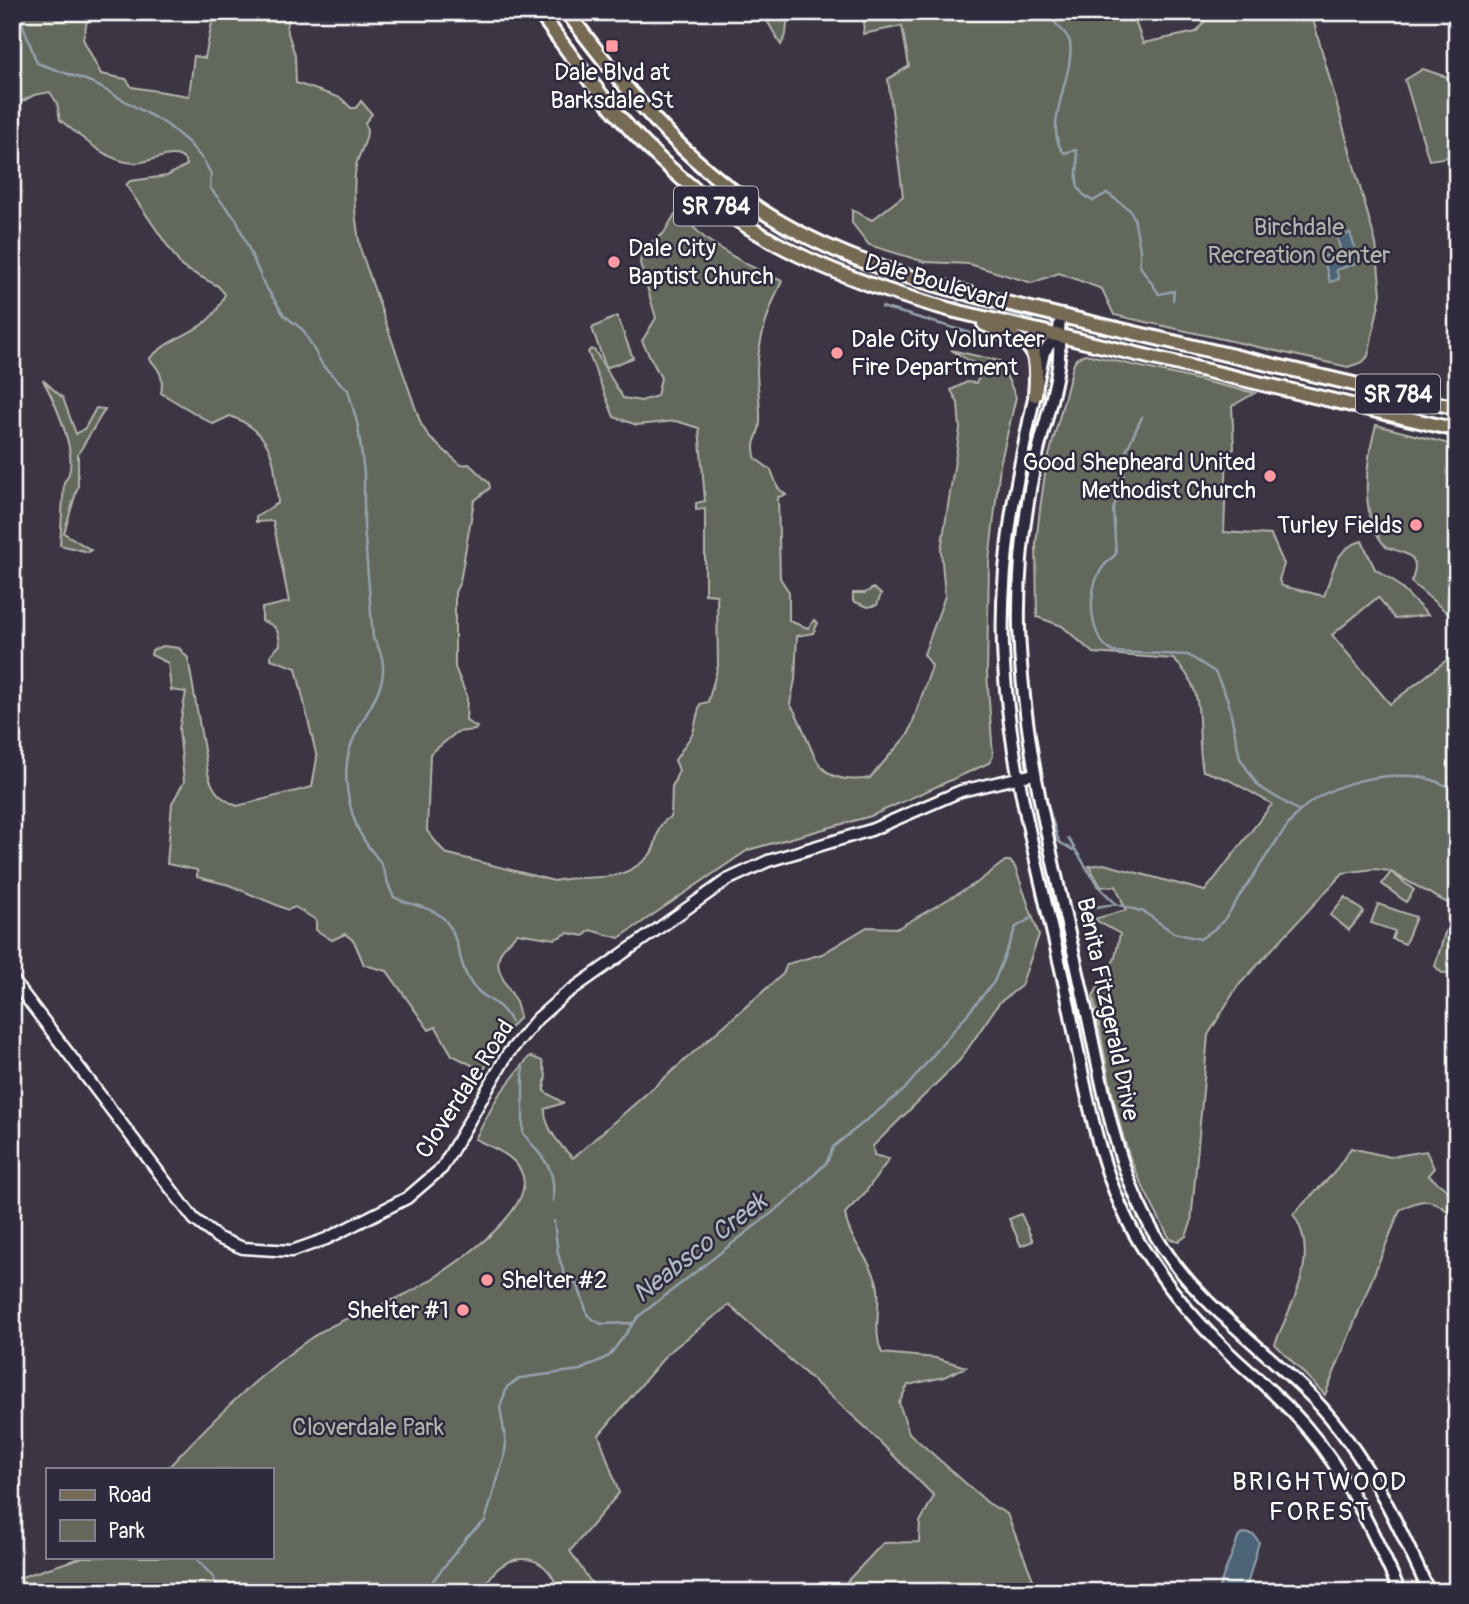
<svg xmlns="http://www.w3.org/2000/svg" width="1469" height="1604" viewBox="0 0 1469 1604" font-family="Pangolin,sans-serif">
<rect width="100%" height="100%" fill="#3d3544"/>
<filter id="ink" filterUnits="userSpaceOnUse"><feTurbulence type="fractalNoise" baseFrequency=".0143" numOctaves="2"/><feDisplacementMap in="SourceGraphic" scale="14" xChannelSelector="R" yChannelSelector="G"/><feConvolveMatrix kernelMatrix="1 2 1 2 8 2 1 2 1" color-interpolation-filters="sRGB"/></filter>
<g filter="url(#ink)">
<path fill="#64685b" stroke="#b2b4ad" stroke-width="2" d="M12 12H79L88 17 83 39 101 74 126 79 132 87 189 96 194 56 205 58 214 12H292L286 27 295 55 296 83 341 98 351 108H356L361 101 372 114 365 123C372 136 358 153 356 166 352 192 356 226 361 251L421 424 430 438 461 465 469 464 489 483 490 488 474 501 460 582 455 592V667L467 697 466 721 477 727 475 730 457 732 430 754 427 831 445 853 554 881C587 872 616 888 648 857 661 844 652 825 671 817L672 787 679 770 675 760 693 733 700 704 708 702 718 666 717 595 705 594V509L696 510V503L705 501 699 428 676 421 637 425 614 417 588 352 591 349 595 351 623 398 641 401 657 396 661 378 642 341 656 318 640 263 642 249 664 233 675 214C690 220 696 232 709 241 732 257 756 270 782 281 768 310 759 337 757 369 757 387 761 405 760 423 759 439 750 440 756 459L771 470 778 488 786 495 778 497 780 578 789 592V621L808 628 814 620 818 623 813 633 797 636 795 680 790 704C816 741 807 789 870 778L909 733 932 666 924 654 945 596 941 550 960 429 958 403 951 390 967 382 976 383 980 376 975 364 951 350 1000 361 1016 397 1000 465 989 562 987 673 993 756 989 763 871 816 748 850 619 938 590 930 584 936 568 933 555 939 517 933C513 939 506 944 502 950 487 974 521 993 519 1018L504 1035 479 1078 472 1065 452 1055 436 1027 429 1030 387 971 364 965 354 941 345 934 332 940 316 930V920L295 907 288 910 229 885 197 877V870L167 864 172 803 184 782 179 729 186 692 171 690 168 663 151 655 152 650 163 646 179 648 188 658 208 773C213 792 220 798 237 806L312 787 317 758 296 668 271 659V654L280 645C279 630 276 625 262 621V608L289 602 273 521 256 522V517L278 503C275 462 274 432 230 416L213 424 161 393C164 378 160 369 149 359 176 330 209 336 225 294L218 286 182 267 126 185 130 181 167 176 187 165C180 143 149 164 134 163 106 162 81 136 60 120L57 103 50 92 34 95 12 107Z
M762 12H788L786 35 781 45Z
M865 12H1132L1143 43 1196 32 1212 12H1311L1376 244 1381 294 1368 356 1363 362 1348 367 1114 315 1102 289 1059 273 1032 283 969 264 925 262 869 245 852 223V210L872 220 903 196 888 79 909 66 902 26 863 34Z
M1423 69 1452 79 1457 76V156L1429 160 1405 80Z
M617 316 633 358 606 368 592 328Z
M1085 354 1255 393 1232 406 1234 449 1227 452 1224 532 1271 535 1284 564 1279 580 1282 586 1324 596C1333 573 1334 548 1362 541L1375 569 1394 581 1428 615 1395 619 1378 597 1332 635 1390 704 1457 652V735L1452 747 1457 750V972L1442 973 1435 966 1453 906 1389 871 1374 869 1343 873 1237 987 1208 1035 1191 1223 1186 1236 1179 1241 1170 1239C1155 1211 1140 1184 1129 1155 1112 1105 1104 1048 1093 996L1115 958 1120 934 1094 919 1126 910 1116 886 1101 887 1089 866 1104 864 1205 891 1272 804 1227 779 1203 771C1194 729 1210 691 1173 659L1093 653 1062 626 1037 617 1036 544 1040 509 1046 467 1073 366 1076 359Z
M43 380 63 398 76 434 85 428 96 408 105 409 78 454V486L64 533 91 550 88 552 60 545 64 482C83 463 55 402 43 380Z
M1376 425 1457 446V621L1411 582C1423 554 1406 554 1386 547 1358 516 1366 461 1376 425Z
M873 588 881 594 877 605 868 607 853 601V593H865Z
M1005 861H1010L1015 867 1039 935 1021 986 999 1003 960 1060 873 1146 874 1155 889 1159 864 1194 845 1213C848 1239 866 1253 875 1277 884 1299 871 1329 882 1353L936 1358 966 1367 944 1377 908 1385 899 1403 909 1433 988 1503 1007 1514 1038 1592H837L883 1543 919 1542 920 1522 934 1496 864 1426 729 1305 667 1354 599 1435 619 1493 570 1551 592 1584 614 1592H558C549 1546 495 1550 484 1592H12V1580L83 1557H271V1469H167C209 1423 257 1376 308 1340 337 1319 372 1310 404 1295 435 1280 533 1216 523 1177 518 1156 493 1148 475 1139L498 1096 530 1056 542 1061 546 1075 544 1091 563 1103 545 1109C544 1127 561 1147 573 1158L783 974 787 964 822 954 867 927 898 928 978 882Z
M1391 872 1414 890 1406 902 1382 884Z
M1345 897 1364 912 1349 930 1330 915Z
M1378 904 1416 917 1405 944 1392 939 1395 931 1371 923Z
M1351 1148 1390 1157 1426 1151 1434 1168 1428 1175 1457 1198V1219C1434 1199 1426 1195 1400 1210L1325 1395 1275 1344C1291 1302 1322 1256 1293 1214L1333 1174Z
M1021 1214 1033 1241 1021 1246 1009 1219Z"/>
<path fill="#4c6376" stroke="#94a1ad" stroke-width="2" d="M1350 233 1360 262 1336 270 1339 279 1330 282 1323 257 1341 251 1337 238Z
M1245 1533 1254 1535 1259 1542 1245 1592H1217L1239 1536Z"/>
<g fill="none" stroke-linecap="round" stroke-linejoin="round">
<path stroke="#94a1ad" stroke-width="2.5" d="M18 12 37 63 91 82 166 124 188 142 204 161 211 174 210 188 236 219 264 284 284 315 303 330 323 366 348 390 358 426 364 473V526L373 638C405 684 352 717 347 762 344 786 351 820 364 840 369 848 375 855 380 862 386 874 387 885 394 897 409 906 432 906 444 919 462 939 457 970 476 989 490 1003 500 1001 511 1022
M1095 12 1064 14 1054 21C1059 30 1068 32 1070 43 1075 75 1041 127 1064 153L1076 150C1083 171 1065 186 1093 201L1107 193 1130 210 1134 218 1140 249V266L1159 294 1174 291 1173 300
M709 185 788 237
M956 295 961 300 1033 319
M953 303 961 300
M882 307 1019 347
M1142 417 1126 451 1123 483 1113 509 1116 554C1111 559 1104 564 1101 570 1086 593 1089 638 1113 652L1188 655 1215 672 1228 700 1240 758 1258 786 1299 811
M1045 796 1059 842 1073 850
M1068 838 1098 886 1115 903
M1082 909 1116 904 1144 912 1174 933 1200 939C1230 920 1226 915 1245 888 1258 870 1286 823 1301 810 1332 782 1381 772 1422 777 1433 779 1446 786 1457 790
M523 1067V1133C543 1160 556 1164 553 1201
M554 1221 558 1254 564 1273 578 1286 588 1316 601 1324 632 1323
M195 1557 213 1577 219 1592
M424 1592 468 1536 485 1521 504 1458 506 1444 500 1407 507 1387 520 1378 580 1370 609 1356 639 1316 792 1197 827 1162 833 1147 904 1090 994 982 1016 927 1033 917"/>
<defs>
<path id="tertiary" d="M12 979 194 1219 218 1238 243 1248 292 1251 326 1239 407 1198 442 1168 507 1055 537 1019 563 996 727 880 768 861 871 830 961 791 1034 774"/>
<path id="secondary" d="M1061 315C1057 334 1060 340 1059 357 1058 383 1042 432 1036 460 1024 513 1018 572 1019 627 1023 754 1057 876 1084 1000 1103 1084 1114 1173 1162 1246 1203 1309 1264 1347 1315 1400 1367 1456 1398 1523 1429 1592
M1056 336 1044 352C1023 450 999 546 1003 647 1008 767 1043 884 1068 1001 1086 1087 1097 1178 1146 1253 1169 1289 1196 1322 1228 1352 1254 1377 1283 1399 1306 1427 1348 1476 1374 1534 1400 1592"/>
<path id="primary" d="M539 12C569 52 597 93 631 130 724 230 825 276 955 311L1457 430
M567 12C624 88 681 159 762 211 861 275 983 297 1096 324 1216 352 1337 380 1457 408
M984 324C1030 345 1040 340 1035 395"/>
</defs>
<use href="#tertiary" stroke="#fff" stroke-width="15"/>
<use href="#secondary" stroke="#fff" stroke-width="16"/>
<use href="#primary" stroke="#fff" stroke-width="18"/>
<use href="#tertiary" stroke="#2f2a3d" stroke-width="10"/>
<use href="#secondary" stroke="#2f2a3d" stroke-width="10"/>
<use href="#primary" stroke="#766a54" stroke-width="12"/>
</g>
</g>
<g fill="#ff9aa2" stroke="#2f2a3d" stroke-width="2.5">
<rect x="605" y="39" width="14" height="14" rx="3.5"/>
<circle cx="614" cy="262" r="7"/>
<circle cx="837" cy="353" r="7"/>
<circle cx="1270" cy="476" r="7"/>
<circle cx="1416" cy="525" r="7"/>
<circle cx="487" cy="1280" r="7"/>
<circle cx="463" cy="1310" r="7"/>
</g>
<g text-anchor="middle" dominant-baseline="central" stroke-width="5" stroke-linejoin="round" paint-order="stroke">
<g fill="#2f2a3d" stroke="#c1bfc5" stroke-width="2">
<rect x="674" y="186.5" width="84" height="39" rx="5"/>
<rect x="1356" y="374.5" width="84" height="39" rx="5"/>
</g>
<g font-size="23" font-weight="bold" fill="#fff">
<text x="716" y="206">SR 784</text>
<text x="1398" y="394">SR 784</text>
</g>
<g font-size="24" fill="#fff" stroke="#2f2a3d" text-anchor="start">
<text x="612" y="72" text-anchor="middle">Dale Blvd at<tspan x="612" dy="28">Barksdale St</tspan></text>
<text x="628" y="248">Dale City<tspan x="628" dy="28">Baptist Church</tspan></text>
<text x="851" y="339">Dale City Volunteer<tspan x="851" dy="28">Fire Department</tspan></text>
<text x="1256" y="462" text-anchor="end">Good Shepheard United<tspan x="1256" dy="28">Methodist Church</tspan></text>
<text x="1402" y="525" text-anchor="end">Turley Fields</text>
<text x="501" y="1280">Shelter #2</text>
<text x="449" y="1310" text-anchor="end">Shelter #1</text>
</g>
<g font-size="24" fill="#b2b4ad" stroke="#2f2a3d">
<text x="1299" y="227">Birchdale<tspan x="1299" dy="28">Recreation Center</tspan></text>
<text x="368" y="1427">Cloverdale Park</text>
</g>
<g font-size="24" fill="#fff" stroke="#2f2a3d">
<text transform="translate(936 282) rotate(16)">Dale Boulevard</text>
<text transform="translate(1108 1009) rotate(78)">Benita Fitzgerald Drive</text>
<text transform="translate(465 1089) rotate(-57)">Cloverdale Road</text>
</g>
<g font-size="26" font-style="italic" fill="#aeb9c1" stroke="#2f2a3d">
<text transform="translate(700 1248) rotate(-38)">Neabsco Creek</text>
</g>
<g font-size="26" letter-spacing="2" fill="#fff" stroke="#2f2a3d">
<text x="1320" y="1482">BRIGHTWOOD<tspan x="1320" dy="30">FOREST</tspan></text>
</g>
</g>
<rect width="1469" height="1604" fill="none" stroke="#2f2a3d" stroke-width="42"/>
<rect x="21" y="21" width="1427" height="1562" fill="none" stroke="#fff" stroke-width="2.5" filter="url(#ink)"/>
<rect x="46" y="1468" width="228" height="91" fill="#2f2a3d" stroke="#827f8b" stroke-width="2"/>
<rect x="60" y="1490" width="35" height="10" fill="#766a54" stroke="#827f8b" stroke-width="2"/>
<text x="108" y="1502" font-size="21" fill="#ffffff">Road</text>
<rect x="60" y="1520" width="35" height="21" fill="#64685b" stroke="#827f8b" stroke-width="2"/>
<text x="108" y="1538" font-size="21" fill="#ffffff">Park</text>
</svg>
